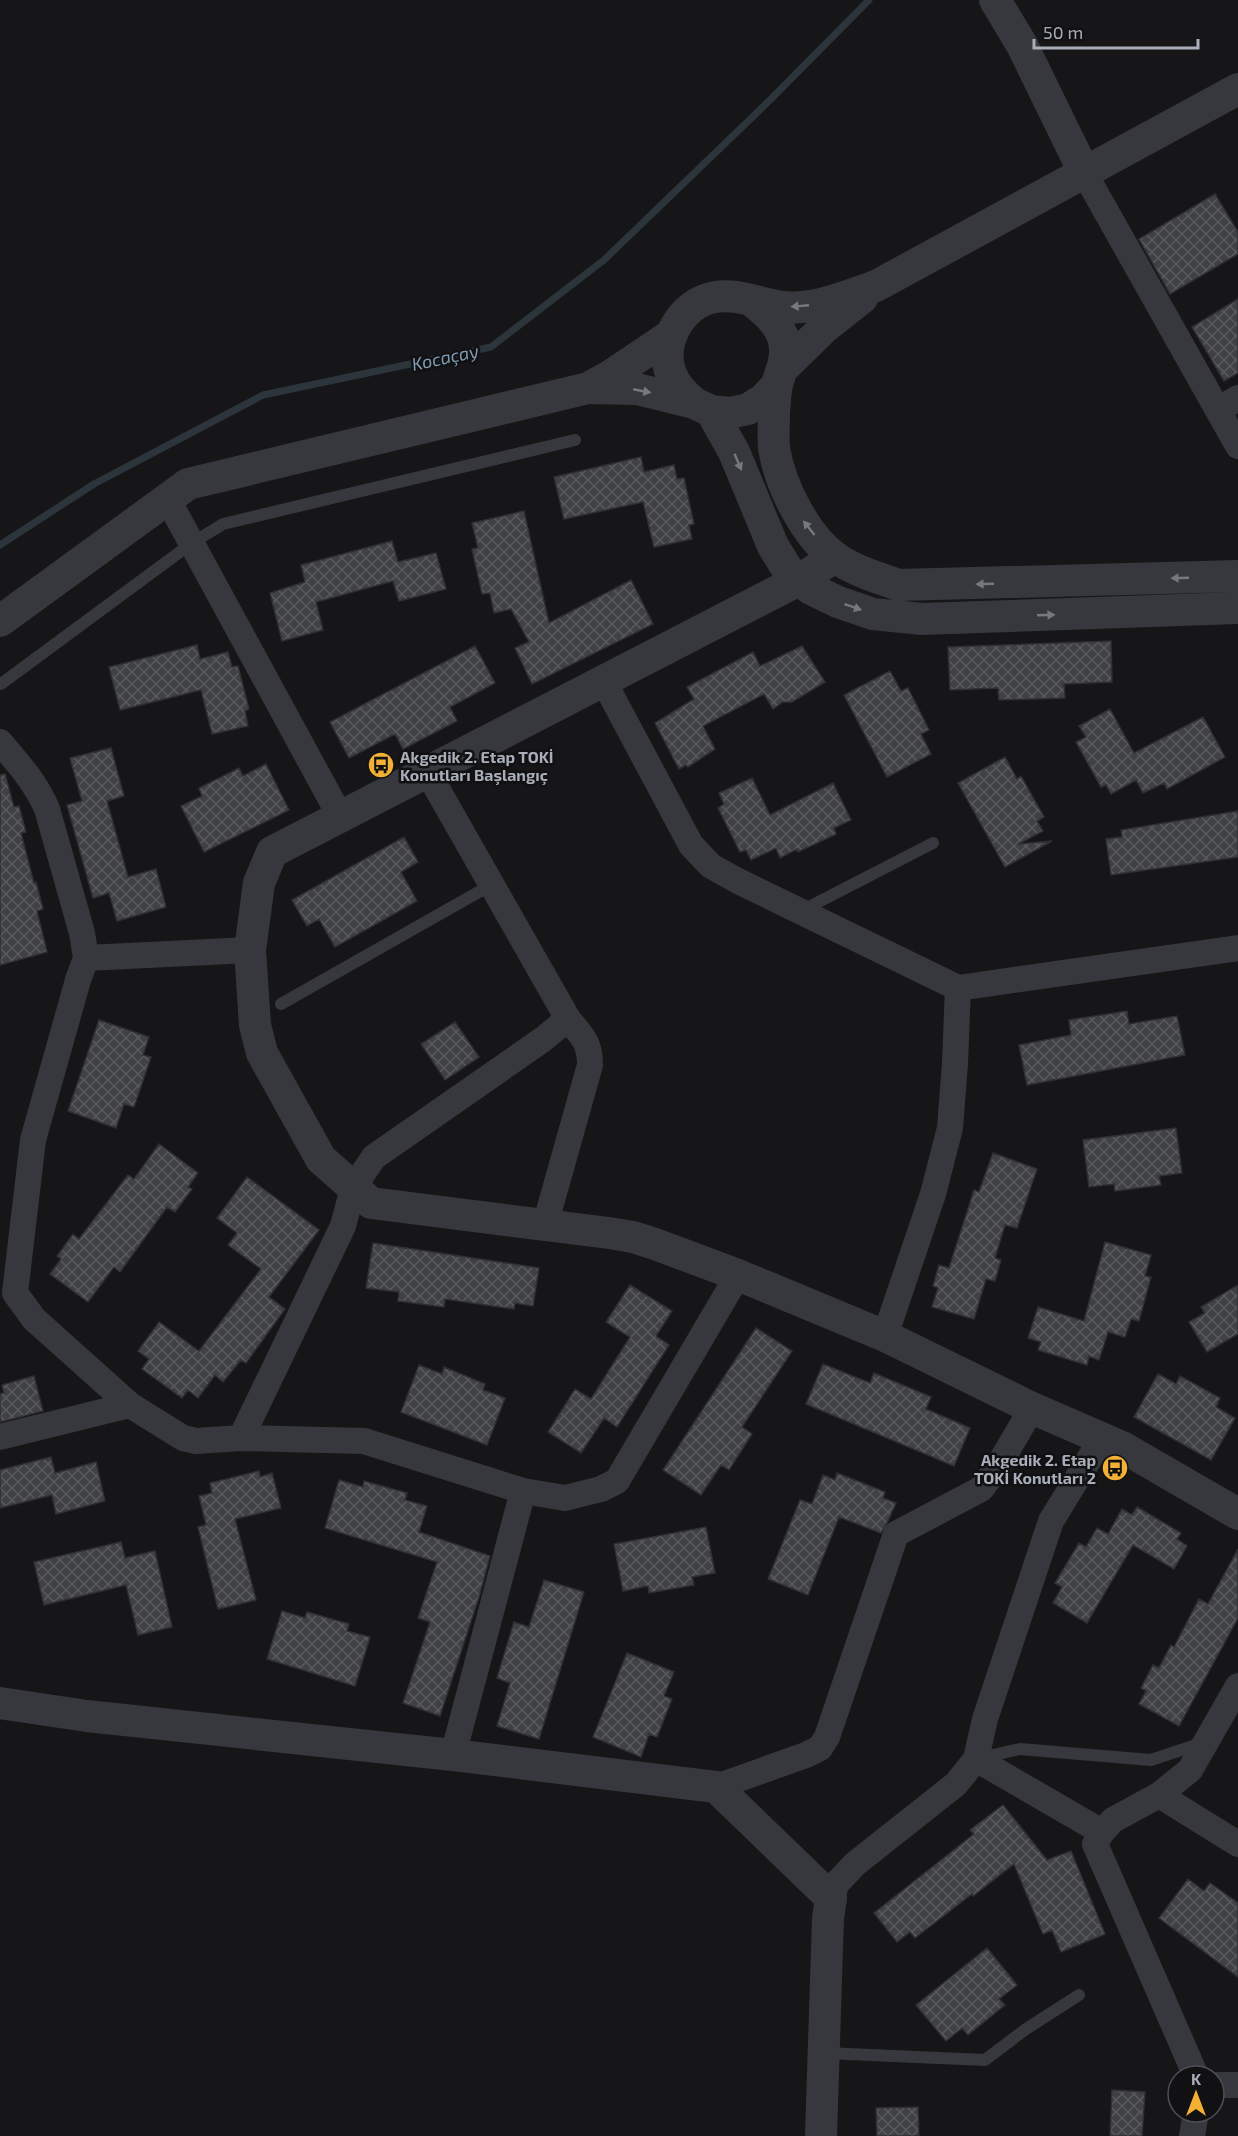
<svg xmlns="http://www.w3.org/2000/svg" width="1238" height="2136" viewBox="0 0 1238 2136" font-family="'Exo 2',sans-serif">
<defs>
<pattern id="building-cross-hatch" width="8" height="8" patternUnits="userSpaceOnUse" patternTransform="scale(1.5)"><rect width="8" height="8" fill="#404145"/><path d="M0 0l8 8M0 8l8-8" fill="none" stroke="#595a5e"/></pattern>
</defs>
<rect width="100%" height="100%" fill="#161618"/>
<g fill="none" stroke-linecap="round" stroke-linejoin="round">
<path stroke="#2c353c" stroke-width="7" d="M0 545 94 484 263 395 491 347 604 260 770 100 869 0"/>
</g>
<path fill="url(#building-cross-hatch)" stroke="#303034" stroke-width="1.5" d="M1215 194 1238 232V254L1170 294 1139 239Z
M1238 299V373L1224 381 1192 327Z
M641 457 644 472 674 465 677 479 684 478 694 524 689 525 692 539 654 547 643 502 564 519 554 477Z
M524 511 549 623 631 580 653 624 532 684 515 648 529 642 511 609 494 613 490 593 482 594 472 549 478 548 472 523Z
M392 541 398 562 436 553 446 589 399 601 393 581 316 602 323 630 282 641 270 593 305 582 301 565Z
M1111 641 1112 682 1064 684 1065 698 999 700 998 688 950 690 948 647Z
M197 645 200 659 228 652 232 667 238 666 249 709 245 711 248 726 212 734 201 690 120 710 109 667Z
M475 646 495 683 450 707 457 721 403 749 395 734 349 758 330 722Z
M802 646 825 682 792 702H783L773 709 764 694 703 726 715 749 688 767 686 765 679 769 655 723 694 699 687 687 753 652 760 666Z
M890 671 901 691 908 688 929 730 921 734 931 754 887 777 844 695Z
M1110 709 1134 753 1203 717 1225 757 1167 789 1164 783 1143 793 1136 780 1111 794 1106 785 1101 787 1076 742 1086 737 1079 726Z
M111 748 124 796 107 801 128 877 156 869 166 907 117 921 109 893 93 898 67 805 82 801 70 758Z
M1005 757 1017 779 1021 776 1044 817 1037 821 1043 831 1018 844 1052 841 1005 867 958 783Z
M266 764 289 810 204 852 181 806 202 796 199 788 239 768 243 776Z
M5 774 14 807 19 806 26 832 21 833 34 883 36 882 43 909 37 911 47 952 0 965V775Z
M752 778 770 815 833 783 851 820 834 828 836 834 798 852 797 849 780 858 776 848 751 860 746 850 740 852 718 808 724 804 719 793Z
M1238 811V857L1111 875 1106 839 1122 837 1121 830Z
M404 837 418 862 401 872 417 901 335 947 319 919 307 926 292 900Z
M1127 1011 1129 1024 1177 1016 1185 1055 1027 1085 1019 1045 1071 1035 1069 1020Z
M99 1020 149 1037 143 1055 151 1057 134 1107 124 1104 116 1128 68 1111Z
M455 1022 479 1057 445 1080 421 1044Z
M1176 1128 1182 1173 1159 1176 1161 1185 1115 1191 1114 1184 1089 1187 1083 1140Z
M159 1144 198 1173 188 1187 192 1189 175 1212 167 1207 120 1272 114 1267 88 1302 50 1274 61 1259 57 1256 73 1234 79 1239 128 1175 134 1179Z
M993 1153 1037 1169 1017 1228 1005 1225 995 1258 1001 1260 995 1281 986 1279 974 1319 932 1307 938 1288 933 1286 939 1265 949 1268 974 1190 979 1192Z
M247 1177 319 1230 269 1297 285 1309 246 1363 241 1360 223 1382 215 1375 198 1398 188 1390 182 1398 142 1369 149 1359 138 1351 159 1322 199 1351 261 1269 228 1245 237 1233 217 1218Z
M1105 1242 1151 1255 1145 1276 1151 1277 1139 1321 1131 1319 1125 1337 1108 1332 1099 1360 1089 1356 1087 1365 1038 1350 1041 1342 1028 1338 1038 1307 1084 1321Z
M373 1243 539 1268 533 1306 515 1303 514 1309 445 1299 444 1307 398 1301 399 1292 366 1288Z
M630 1285 672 1311 656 1336 669 1345 617 1427 604 1418 581 1453 548 1432 575 1389 591 1399 630 1337 606 1322Z
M1238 1285V1334L1207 1352 1189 1322 1205 1313 1201 1307Z
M756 1328 792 1351 742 1427 752 1434 729 1470 721 1465 701 1495 663 1470Z
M823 1364 870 1383 874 1373 931 1397 926 1409 970 1428 954 1466 806 1404Z
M419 1365 442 1374 444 1367 485 1384 483 1390 505 1398 487 1445 401 1412Z
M1158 1374 1176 1384 1180 1376 1220 1398 1216 1407 1235 1418 1211 1460 1134 1417Z
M34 1376 43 1411 0 1422V1394L4 1393 2 1385Z
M51 1457 55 1473 96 1462 105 1501 56 1514 52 1495 0 1508V1470Z
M259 1471 260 1477 272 1473 281 1508 235 1519 256 1600 218 1609 198 1527 206 1525 199 1496 212 1493 210 1483Z
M837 1473 885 1492 883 1498 896 1503 888 1521 881 1533 839 1517 808 1595 768 1579 800 1500 812 1504 823 1475 835 1480Z
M339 1480 363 1487 364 1481 407 1493 405 1500 427 1506 419 1532 490 1556 479 1597 440 1716 403 1703 430 1622 418 1618 437 1562 325 1528Z
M1137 1507 1181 1533 1177 1539 1187 1546 1174 1569 1133 1545 1087 1623 1053 1603 1062 1587 1055 1583 1079 1543 1086 1547 1097 1528 1108 1534 1122 1509 1132 1515Z
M706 1527 715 1573 692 1577 694 1585 649 1593 648 1586 623 1591 614 1544Z
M121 1542 125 1558 155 1551 172 1627 138 1635 126 1585 44 1605 34 1562Z
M1238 1549V1618L1179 1726 1139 1704 1146 1691 1141 1688 1153 1665 1159 1668 1171 1645 1174 1647 1199 1599 1208 1604Z
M544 1580 584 1592 539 1739 497 1726 510 1683 497 1678 514 1622 529 1627Z
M282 1611 305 1618 307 1612 349 1624 347 1631 370 1637 355 1686 267 1659Z
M627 1653 674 1672 664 1696 672 1699 657 1737 649 1734 641 1757 593 1737Z
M1003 1805 1047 1860 1071 1851 1105 1934 1061 1952 1052 1930 1043 1934 1014 1864 973 1896 972 1894 915 1938 910 1932 897 1942 874 1913 974 1834 970 1830Z
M1188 1879 1204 1891 1210 1883 1238 1903V1977L1159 1918Z
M987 1948 1017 1985 999 1999 1005 2005 968 2035 962 2028 946 2041 916 2005Z
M1112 2090 1145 2092 1142 2136H1110Z
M918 2107 919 2136H877L876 2108Z"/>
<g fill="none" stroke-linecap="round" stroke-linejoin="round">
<path stroke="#37383d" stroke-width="12" d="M1 684 192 543 223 524 575 440
M801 911 933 843
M281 1004 491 885
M980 1758 1020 1749 1151 1760 1202 1743
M825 2053 985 2060 1026 2029 1079 1995"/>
<path stroke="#37383d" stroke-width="26" d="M1085 174 1238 446
M1218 410 1238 398
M167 498 340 816
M603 680 691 845 711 866 738 881 958 988 1238 948
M0 742C18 763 36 783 47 809L82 933 86 958 78 980 33 1140 15 1293 34 1319 130 1405 183 1438 196 1441 241 1438 364 1441 523 1491 565 1498 601 1489 617 1481 738 1275
M427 771 568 1019C582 1036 590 1042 590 1065L545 1225
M86 958 250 950
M885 1336 933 1194 950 1128 955 1063 958 988
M0 1437 130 1405
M241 1438 343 1226 353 1188 374 1157 542 1040 568 1019
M453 1755 523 1491
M976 1759 1102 1832
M716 1787 806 1755 820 1748 827 1737 896 1534 981 1489 997 1468 1032 1408
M1159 1795 1238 1844
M831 1898 837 1883 855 1864 956 1784 976 1759 985 1719 1051 1521 1102 1438
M1196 2076 1095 1844 1102 1832 1113 1820 1159 1795 1190 1770 1238 1686
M1214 2085H1238
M1192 2136 1196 2112"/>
<path stroke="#37383d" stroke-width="32" d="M995 0 1022 45 1085 174
M753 302C769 314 784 328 785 349 786 363 780 372 777 385 775 393 775 403 774 412 774 423 773 437 774 448 780 485 805 536 836 558 855 571 878 578 899 585L1238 576
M784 367 824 328 862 298
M588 388 610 376 671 335
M694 403C684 394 676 387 671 374 659 343 681 303 715 297 738 293 760 304 783 307 815 310 847 296 876 286L1238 89
M711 411 734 452 773 546 789 572 811 589 838 602 873 614 922 619 1238 608
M835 557 799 580 272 852 259 883 250 950 255 1025 262 1053 321 1159 371 1203 609 1233 633 1237 655 1244 738 1275 885 1336 1032 1408 1124 1448 1238 1514
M0 621 188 484 588 388 637 389 694 403 711 411 730 413 748 409 764 399 777 385
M0 1703 87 1716 453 1755 716 1787 831 1898 828 1918 821 2136"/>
</g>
<defs><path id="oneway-solid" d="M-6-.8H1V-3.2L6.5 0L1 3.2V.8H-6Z" transform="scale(1.5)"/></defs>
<g fill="#757881">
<use href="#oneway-solid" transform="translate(800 306) rotate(175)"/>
<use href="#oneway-solid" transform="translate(642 391) rotate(11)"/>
<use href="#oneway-solid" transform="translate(738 462) rotate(67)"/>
<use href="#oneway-solid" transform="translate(809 528) rotate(-128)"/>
<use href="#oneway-solid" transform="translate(1180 578) rotate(178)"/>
<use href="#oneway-solid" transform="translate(985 584) rotate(178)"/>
<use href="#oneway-solid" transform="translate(853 607) rotate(19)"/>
<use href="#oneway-solid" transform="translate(1046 615) rotate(-2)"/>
</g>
<defs>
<symbol id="bus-disc" viewBox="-11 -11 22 22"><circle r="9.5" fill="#f2b134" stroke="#111113"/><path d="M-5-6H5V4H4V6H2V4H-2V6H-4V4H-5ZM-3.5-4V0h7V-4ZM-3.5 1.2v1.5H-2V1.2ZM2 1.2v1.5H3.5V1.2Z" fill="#111"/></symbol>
</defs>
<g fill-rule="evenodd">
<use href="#bus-disc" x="366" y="750" width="30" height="30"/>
<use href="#bus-disc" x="1100" y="1453" width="30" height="30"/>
</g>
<g text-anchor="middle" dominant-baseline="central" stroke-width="5" stroke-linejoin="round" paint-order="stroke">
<g font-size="16" font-weight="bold" fill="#a8adb8" stroke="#111113" text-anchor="start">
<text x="400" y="756">Akgedik 2. Etap TOKİ<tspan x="400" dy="18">Konutları Başlangıç</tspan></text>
<text x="1096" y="1459" text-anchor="end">Akgedik 2. Etap<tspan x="1096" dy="18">TOKİ Konutları 2</tspan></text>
</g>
<g font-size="18" font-style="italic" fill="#7f9bb3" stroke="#111113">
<text transform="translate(445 357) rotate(-12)">Kocaçay</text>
</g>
</g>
<g transform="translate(1196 2094)"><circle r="28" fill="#111113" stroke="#4d4f55" stroke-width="1.5"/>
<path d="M0-4.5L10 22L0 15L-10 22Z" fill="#f2b134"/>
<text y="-9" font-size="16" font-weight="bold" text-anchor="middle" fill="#a8adb8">K</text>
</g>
<path d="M1034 39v9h164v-9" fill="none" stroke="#a8adb8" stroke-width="3"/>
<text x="1043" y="39" font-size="18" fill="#a8adb8" stroke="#111113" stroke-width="4.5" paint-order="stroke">50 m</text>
</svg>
